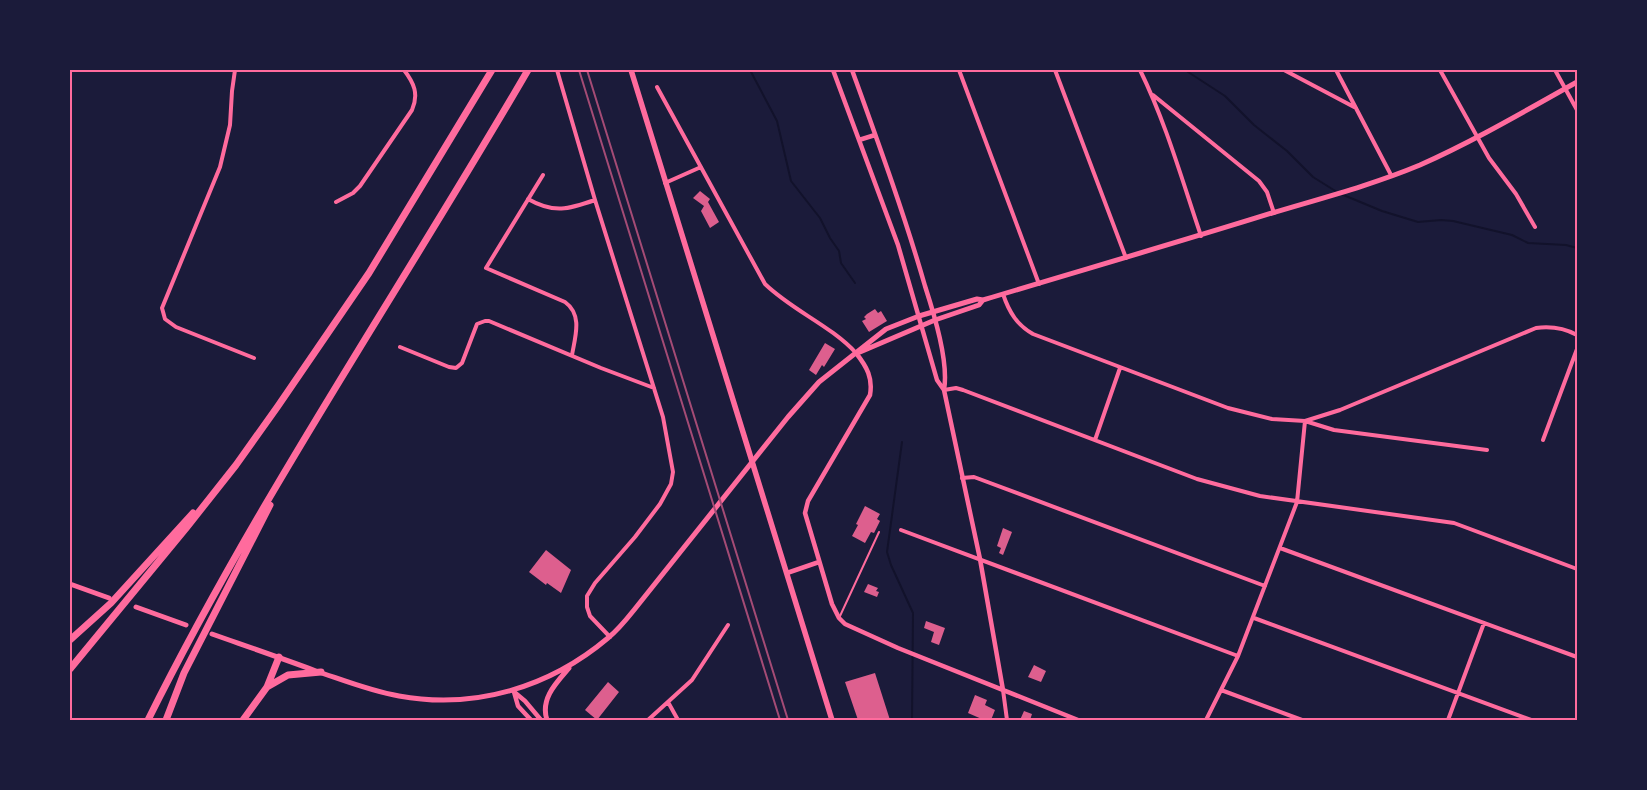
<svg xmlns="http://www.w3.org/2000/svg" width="1647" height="790" viewBox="0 0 1647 790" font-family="Overpass,sans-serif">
<rect width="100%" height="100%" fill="#1b1b3a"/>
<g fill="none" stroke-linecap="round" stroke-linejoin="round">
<path stroke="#12122b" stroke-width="2" d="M750 70 777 121 791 181 820 218 830 238 839 251 841 263 855 283
M1185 70 1225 96 1254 125 1287 151 1313 177 1337 192
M1341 194 1382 211 1418 222 1441 220 1453 221 1512 235 1528 243 1566 245 1577 248
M902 442 887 552 891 565 913 613 912 720"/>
</g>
<path fill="#dd5f8e" d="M700 191 710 199 708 202 719 222 710 228 701 211 704 206 693 198Z
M875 309 878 313 881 311 887 321 869 332 862 321 866 319 864 317 867 314Z
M825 343 835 349 824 367 822 365 816 375 809 370Z
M865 506 880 514 877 519 880 521 874 533 871 532 865 543 852 536 858 525 856 524Z
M1003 528 1012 532 1003 555 999 553 1001 548 997 546Z
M546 550 571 570 561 593 547 583 546 585 529 572Z
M868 584 878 588 876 591 879 592 877 597 864 592Z
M926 621 945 628 939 645 931 642 934 632 924 628Z
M1034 665 1046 671 1041 682 1028 677Z
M875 673 890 720H858L845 682Z
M608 682 619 692 597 720 585 710Z
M975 695 987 700 985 705 995 710 991 720H984L968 713Z
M1024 711 1032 714 1030 720H1020Z"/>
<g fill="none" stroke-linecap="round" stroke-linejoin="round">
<path stroke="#ff6b9d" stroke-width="2" d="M840 616 879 532"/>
<path stroke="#ff6b9d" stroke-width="4" d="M235 70 232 91 230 125 220 167 162 308 165 319 176 327 254 358
M557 70 595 200 663 417 673 472 671 484 660 504 635 537 595 583 587 596V607L590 616 610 637
M959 70 1039 284
M1055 70 1126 258
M1140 70C1166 123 1182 180 1201 236
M1284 70 1356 108
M1336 70 1391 175
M1440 70 1489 158 1516 194 1535 227
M1555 70 1577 110
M657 87 765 284C793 311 830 325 856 353
M1153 95 1259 181 1267 192 1274 213
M543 175 486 268 565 302C583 315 575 337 572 355
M665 183 701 167
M528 199C554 214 569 209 595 200
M336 202 353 193 360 186 412 110C419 94 414 83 404 70
M1003 294C1009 312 1017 325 1033 334L1228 408 1272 419 1305 421 1340 410 1536 328C1551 326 1564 328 1577 335
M400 347 449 367 456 368 462 363 477 324 485 321H489L601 368 654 388
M944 390 956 388 963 390 1197 479 1260 496 1454 523 1577 569
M1095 440 1120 368
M1543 440 1577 349
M962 478 974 477 1265 586
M901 530 1238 656
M1280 548 1577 657
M1254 618 1531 720
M1003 690 1007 720
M1221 690 1302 720
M668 702 678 720
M648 720 692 680 728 625
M1206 720 1238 656 1297 502 1305 421 1334 430 1487 450
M1448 720 1484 623"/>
<path stroke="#ff6b9d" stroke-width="4.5" d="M833 70 898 245 937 380 944 390 980 559 1003 690
M852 70C878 142 904 213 925 286 934 314 949 362 944 390
M859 140 875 135
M856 353C867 367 873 378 870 395L808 501 805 513 832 604 839 618 845 624 898 648 1078 720
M787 573 819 562
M513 691 525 701 541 720
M514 692 518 706 531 720"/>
<path stroke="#ff6b9d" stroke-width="5" d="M860 352 935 320 979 305 983 300C1079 271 1176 243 1272 213 1322 198 1372 185 1420 165 1474 141 1525 111 1577 82
M70 584 109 598
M136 607 186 625
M212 634C246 646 281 658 316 671 343 680 370 691 399 696 475 710 550 687 608 638 618 630 626 620 634 610L788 417 819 382 886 329 919 316 977 299 983 300
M547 720C540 699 556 683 569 668"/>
<path stroke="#ff6b9d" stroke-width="5.5" d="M631 70 832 720"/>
<path stroke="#ff6b9d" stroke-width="7" d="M70 640 111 603 193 513
M70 669 187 527 236 465 278 406 369 273 492 70
M267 687 288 675 321 672
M148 720C260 495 402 287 528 70
M166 720 184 673 270 505
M243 720 267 687 279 657"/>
<path stroke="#a44b75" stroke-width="2" d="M579 70 780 720
M587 70 788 720"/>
</g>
<rect width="1647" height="790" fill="none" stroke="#1b1b3a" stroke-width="142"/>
<rect x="71" y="71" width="1505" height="648" fill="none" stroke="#ff6b9d" stroke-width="2"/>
</svg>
